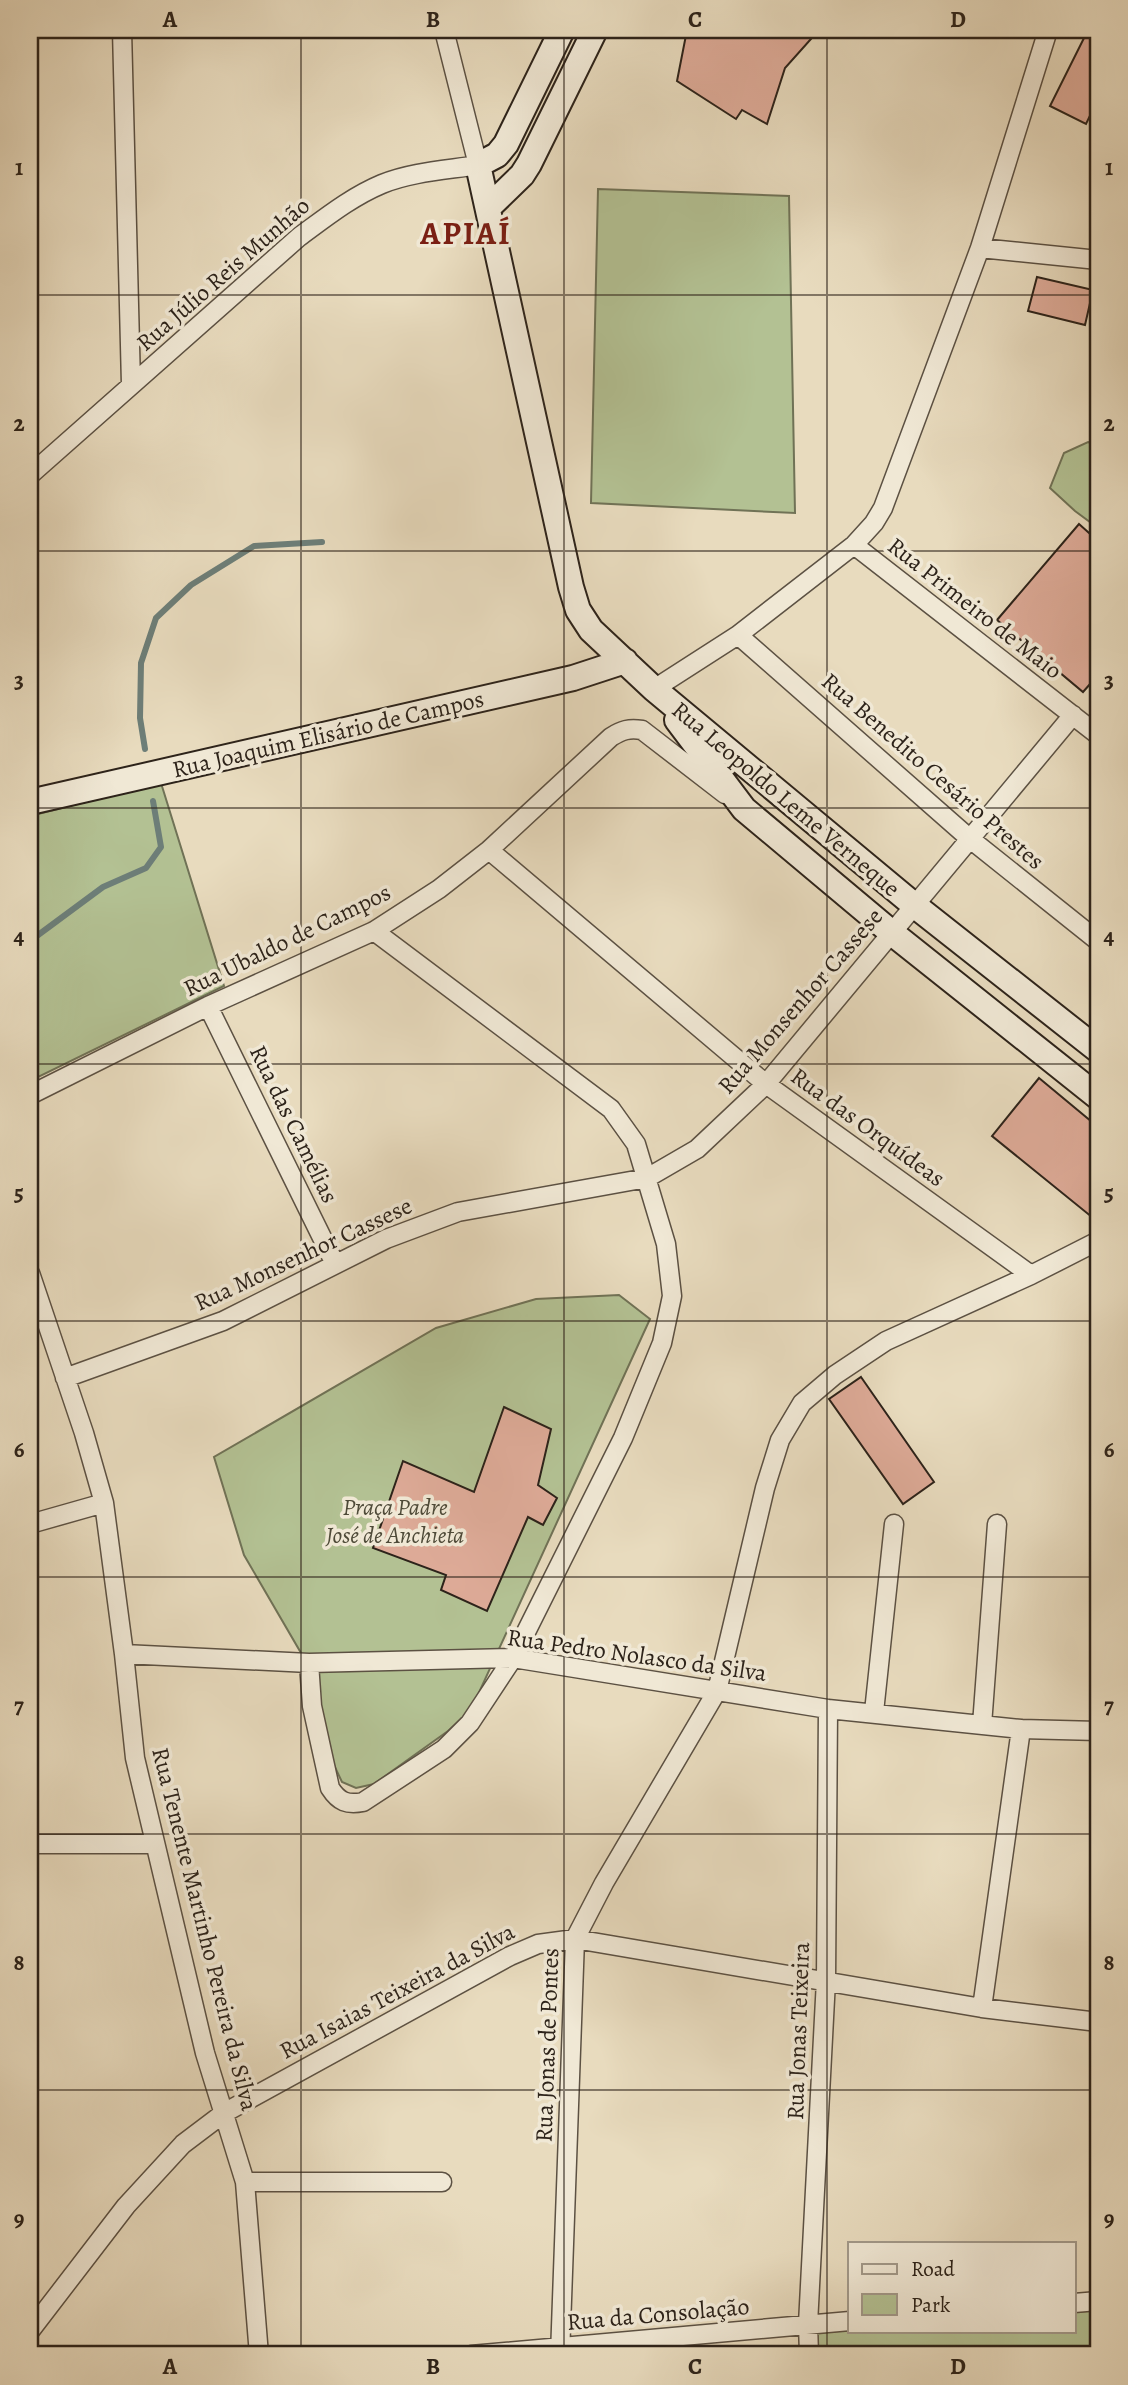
<svg xmlns="http://www.w3.org/2000/svg" width="1128" height="2385" viewBox="0 0 1128 2385" font-family="Alegreya,serif">
<rect width="100%" height="100%" fill="#e8dbbe"/>
<filter id="stains"><feTurbulence type="fractalNoise" baseFrequency=".00286" numOctaves="4"/><feColorMatrix values="0 0 0 0 .2 0 0 0 0 .09 0 0 0 0 .02 0 0 0 .5 -.17"/></filter>
<radialGradient id="worn" r=".72"><stop offset=".6" stop-color="#630" stop-opacity="0"/><stop offset="1" stop-color="#630" stop-opacity=".3"/></radialGradient>
<path fill="#b3c193" stroke="#707256" stroke-width="2" d="M598 189 789 196 795 513 591 503Z
M1088 442 1098 446V528L1075 511 1050 488 1064 453Z
M161 783 224 986 30 1081V816Z
M619 1295 650 1319 471 1710 448 1731 374 1784 356 1788 342 1782 333 1763 301 1653 244 1555 214 1457 436 1328 536 1299Z
M1098 2310V2355H818L817 2333 850 2330 1074 2331V2312Z"/>
<g fill="none" stroke-linecap="round" stroke-linejoin="round">
<path stroke="#6d7e78" stroke-width="6" d="M145 749 140 718 141 663 156 618 191 585 254 546 322 542
M30 941 103 887 146 868 161 847 153 801"/>
</g>
<path fill="#ddaa97" stroke="#2d231a" stroke-width="2" d="M687 30H819L785 68 767 124 742 110 736 119 677 81Z
M1088 30H1098V99L1086 124 1050 106Z
M1037 277 1093 290 1085 325 1028 311Z
M1079 524 1098 541V675L1083 692 997 620Z
M1039 1078 1098 1127V1222L992 1136Z
M861 1377 934 1482 903 1504 829 1399Z
M504 1407 551 1429 538 1485 557 1498 543 1525 528 1517 487 1611 441 1590 446 1575 373 1548 403 1461 474 1492Z"/>
<g fill="none" stroke-linecap="round" stroke-linejoin="round">
<defs>
<path id="street" d="M122 30 131 384
M980 248 1098 260
M30 475 299 237C325 218 351 197 382 184 411 172 447 170 478 165L444 30
M854 545 1098 735
M738 635 969 838 1098 941
M654 689 738 635 854 545 874 523 883 508 980 248 1048 30
M489 850 766 1084 1031 1275
M208 1006 335 1264
M30 1095 208 1006 374 931 439 889 489 850 611 737C622 730 629 728 642 730L725 794
M30 1273 84 1433 104 1503 124 1654 135 1758 205 2053 245 2182 259 2355
M65 1378 223 1321 386 1239 458 1212 647 1178 697 1149 766 1084 1073 715
M30 1524 104 1503
M124 1654 309 1663 513 1658 828 1709 1021 1729 1098 1731
M309 1663 312 1706 330 1788C339 1802 347 1805 363 1802L444 1749 470 1723 513 1658 623 1438 662 1343 672 1296 666 1244 636 1144 611 1109 374 931
M874 1712 894 1524
M982 1725 997 1524
M30 1844H154
M982 2008 1021 1729
M245 2182H442
M1074 2303 1098 2301
M30 2331 126 2206 183 2144 224 2113 510 1956 538 1944 575 1939 982 2008 1098 2022
M471 2355 850 2321
M560 2355 575 1939 604 1883 717 1691 765 1488 780 1440 802 1403 835 1375 886 1341 1031 1275 1098 1241
M809 2355 808 2324 826 1980 828 1709"/>
<path id="secondary" d="M562 30 506 144 497 155 478 165 571 587 578 610 591 630 654 689 914 905 1098 1050
M489 207 522 175 529 164 595 30
M677 720 744 809 892 933 1098 1097
M30 802 573 678 625 661"/>
</defs>
<use href="#street" stroke="#5c5143" stroke-width="21"/>
<use href="#secondary" stroke="#2d231a" stroke-width="28"/>
<use href="#street" stroke="#f0e8d5" stroke-width="18"/>
<use href="#secondary" stroke="#f0e8d5" stroke-width="24"/>
</g>
<path fill="none" stroke="#2d231a" stroke-width="2" stroke-opacity="0.55" d="M301 30V2355M564 30V2355M827 30V2355M30 295H1098M30 551H1098M30 808H1098M30 1064H1098M30 1321H1098M30 1577H1098M30 1834H1098M30 2090H1098"/>
<g text-anchor="middle" dominant-baseline="central" stroke-width="7" stroke-linejoin="round" paint-order="stroke">
<g font-size="24" fill="#2d231a" stroke="#f0e8d5">
<text transform="translate(223 274) rotate(-41)">Rua Júlio Reis Munhão</text>
<text transform="translate(975 608) rotate(38)">Rua Primeiro de Maio</text>
<text transform="translate(328 734) rotate(-13)">Rua Joaquim Elisário de Campos</text>
<text transform="translate(933 771) rotate(41)">Rua Benedito Cesário Prestes</text>
<text transform="translate(786 799) rotate(40)">Rua Leopoldo Leme Verneque</text>
<text transform="translate(287 940) rotate(-26)">Rua Ubaldo de Campos</text>
<text transform="translate(800 1001) rotate(-49)">Rua Monsenhor Cassese</text>
<text transform="translate(294 1124) rotate(64)">Rua das Camélias</text>
<text transform="translate(868 1127) rotate(36)">Rua das Orquídeas</text>
<text transform="translate(303 1254) rotate(-25)">Rua Monsenhor Cassese</text>
<text transform="translate(637 1655) rotate(8)">Rua Pedro Nolasco da Silva</text>
<text transform="translate(205 1929) rotate(76)">Rua Tenente Martinho Pereira da Silva</text>
<text transform="translate(397 1991) rotate(-28)">Rua Isaias Teixeira da Silva</text>
<text transform="translate(798 2031) rotate(-88)">Rua Jonas Teixeira</text>
<text transform="translate(547 2045) rotate(-88)">Rua Jonas de Pontes</text>
<text transform="translate(658 2314) rotate(-5)">Rua da Consolação</text>
</g>
<g font-size="24" font-style="italic" fill="#4e4a38" stroke="#f0e8d5">
<text x="395" y="1507">Praça Padre<tspan x="395" dy="28">José de Anchieta</tspan></text>
</g>
<g font-size="32" font-weight="bold" letter-spacing="2" fill="#7a1f14" stroke="#f0e8d5">
<text x="466" y="233">APIAÍ</text>
</g>
</g>
<rect width="1128" height="2385" fill="none" stroke="#e8dbbe" stroke-width="77"/>
<rect x="848" y="2242" width="228" height="91" fill="#f0e8d5" stroke="#a2998a" stroke-width="2"/>
<rect x="862" y="2264" width="35" height="10" fill="#f0e8d5" stroke="#a2998a" stroke-width="2"/>
<text x="911" y="2276" font-size="21" fill="#2d231a">Road</text>
<rect x="862" y="2294" width="35" height="21" fill="#b3c193" stroke="#a2998a" stroke-width="2"/>
<text x="911" y="2312" font-size="21" fill="#2d231a">Park</text>
<rect x="38" y="38" width="1052" height="2308" fill="none" stroke="#2d231a" stroke-width="2.5"/>
<g font-size="23" text-anchor="middle" font-weight="bold" fill="#2d231a">
<text x="170" y="27">A</text>
<text x="433" y="27">B</text>
<text x="695" y="27">C</text>
<text x="958" y="27">D</text>
<text x="19" y="175">1</text>
<text x="1109" y="175">1</text>
<text x="19" y="431">2</text>
<text x="1109" y="431">2</text>
<text x="19" y="688">3</text>
<text x="1109" y="688">3</text>
<text x="19" y="944">4</text>
<text x="1109" y="944">4</text>
<text x="19" y="1200">5</text>
<text x="1109" y="1200">5</text>
<text x="19" y="1457">6</text>
<text x="1109" y="1457">6</text>
<text x="19" y="1713">7</text>
<text x="1109" y="1713">7</text>
<text x="19" y="1970">8</text>
<text x="1109" y="1970">8</text>
<text x="19" y="2226">9</text>
<text x="1109" y="2226">9</text>
<text x="170" y="2374">A</text>
<text x="433" y="2374">B</text>
<text x="695" y="2374">C</text>
<text x="958" y="2374">D</text>
</g>
<rect width="100%" height="100%" filter="url(#stains)"/>
<rect width="100%" height="100%" fill="url(#worn)"/>
</svg>
